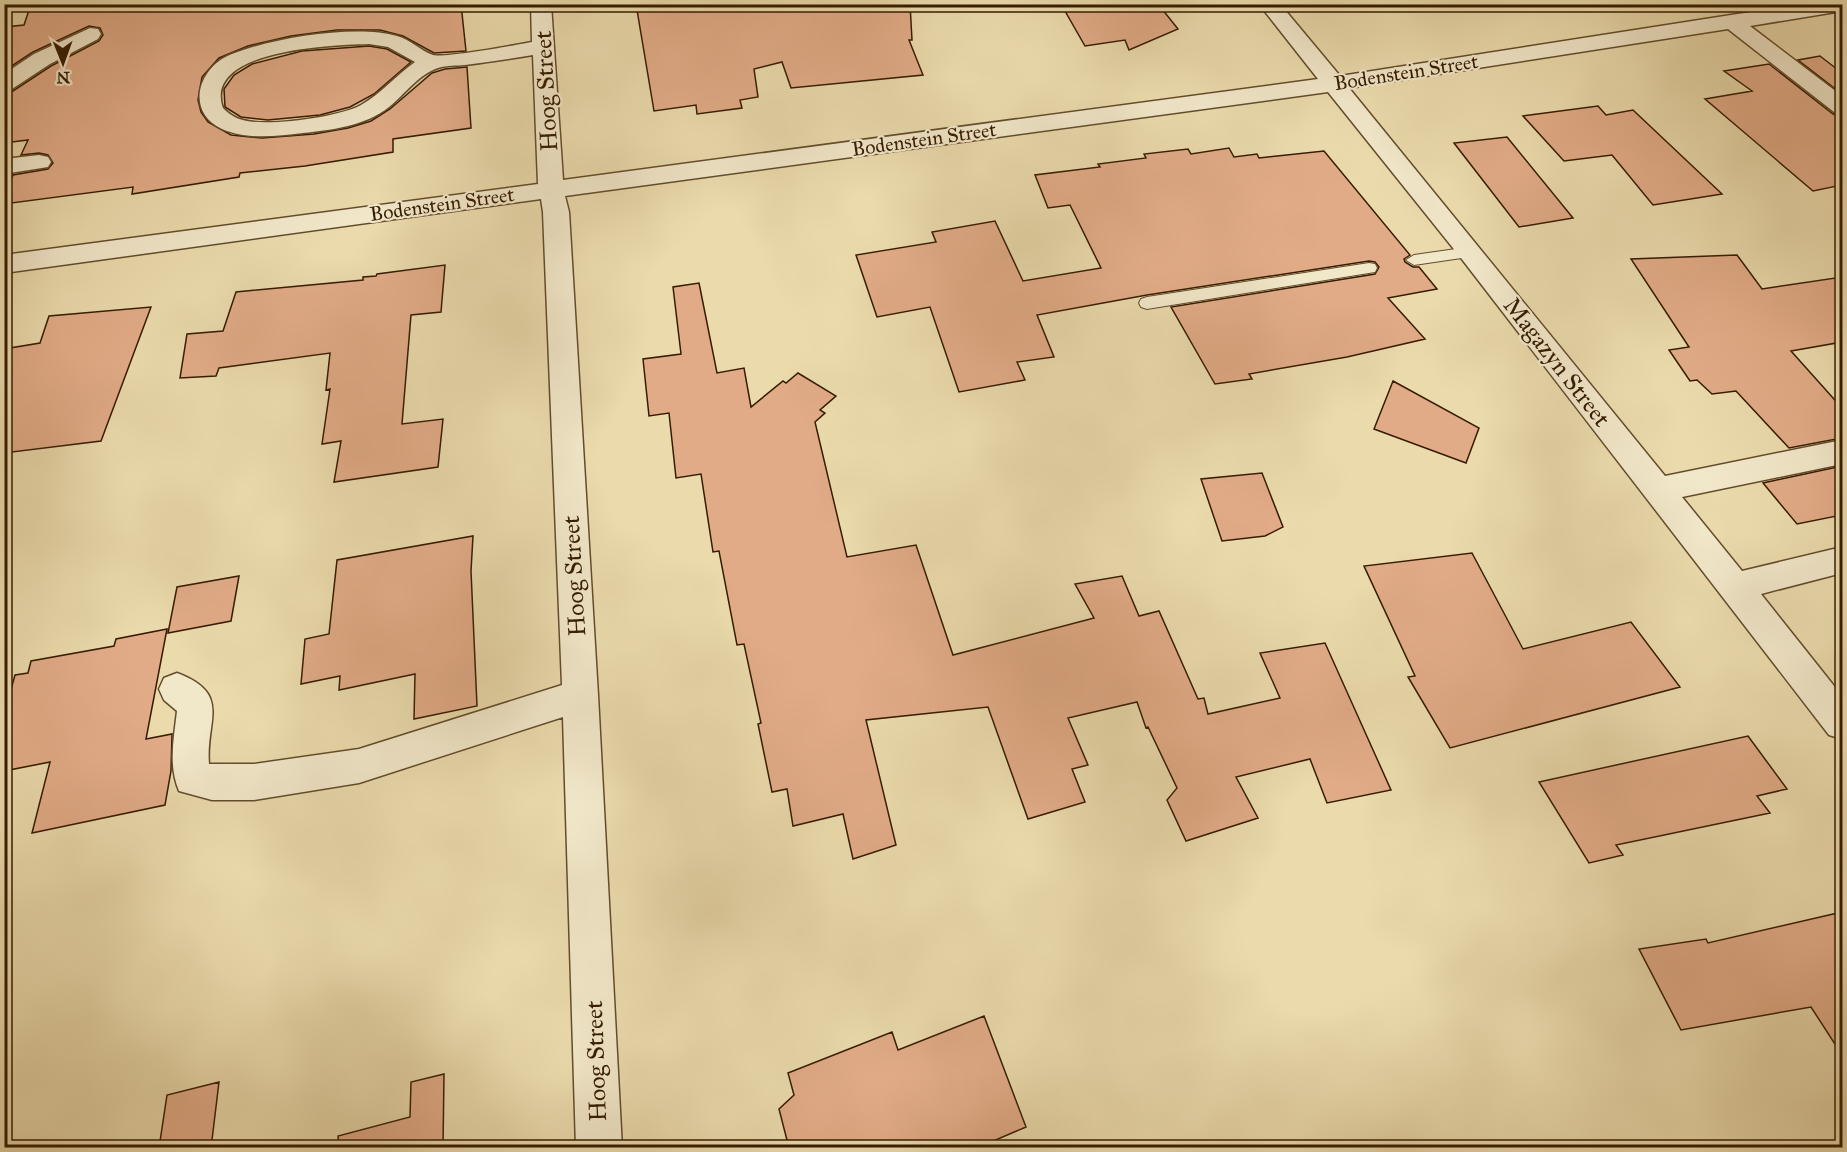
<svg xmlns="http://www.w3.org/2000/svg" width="1847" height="1152" viewBox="0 0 1847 1152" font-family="'IM FELL Great Primer',serif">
<rect width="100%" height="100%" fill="#eadaac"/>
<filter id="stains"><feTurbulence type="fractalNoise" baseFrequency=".00333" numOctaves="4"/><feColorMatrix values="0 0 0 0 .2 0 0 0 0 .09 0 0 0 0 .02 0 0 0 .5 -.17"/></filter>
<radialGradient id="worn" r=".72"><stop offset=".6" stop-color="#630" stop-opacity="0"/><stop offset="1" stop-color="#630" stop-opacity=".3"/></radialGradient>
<path fill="#e1ab87" stroke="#361c00" stroke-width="1.5" d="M31 4H289L290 11 351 4H461L466 51 434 53 403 36 380 30H337L291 36 248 46 219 58 202 77 198 100 201 112 208 122 231 135 262 138 314 134 348 128 371 121 390 109 432 73 445 69 467 67 471 128 393 139V152L305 166 240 173 239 177 132 194 133 187 4 204V195L13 175 48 169 53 163 48 155 39 153 21 155 28 140 4 143V93L13 91 51 66 99 41 103 35 100 28 89 26 33 52 4 71V27L24 25Z
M636 4H910L912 40H909L923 75 791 88 782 62 754 69 758 97 740 100 742 108 697 114 696 105 654 111Z
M1061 4H1158L1178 29 1129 50 1125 40 1085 46Z
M369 46 387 49 411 62 374 94 350 107 320 115 268 120 241 117 225 107 224 89 234 75 252 64 302 51Z
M1820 56 1842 73V94L1798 60Z
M1769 64 1833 114 1842 116V185L1813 191 1705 99 1752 91 1724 71Z
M1598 106 1606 115 1633 110 1722 194 1653 205 1612 155 1564 161 1523 116Z
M1507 137 1573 218 1519 227 1454 143Z
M1229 148 1234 157 1257 154 1259 158 1324 151 1410 255 1404 259 1405 262 1413 267H1419L1437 289 1388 298 1425 339 1347 357 1249 374 1252 379 1215 384 1171 307 1375 274 1379 267 1375 262 1369 261 1147 295 1037 315 1054 357 1017 362 1025 380 959 392 930 307 877 317 856 255 936 242 932 232 995 221 1023 281 1101 268 1070 205 1048 208 1035 175 1100 167 1098 164 1146 158 1144 154 1188 149 1191 154Z
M1737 255 1762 289 1842 277V342L1791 351 1842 408V438L1789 448 1736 391 1712 394 1697 380 1690 381 1669 350 1689 347 1631 259Z
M445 265 441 312 411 315 402 424 443 419 438 467 334 482 341 441 322 444 330 389 326 390 330 353 219 368 216 376 180 378 187 334 223 331 236 292 363 280V277L376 276 377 274Z
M699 283 717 373 744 368 751 407 783 381 786 383 798 373 836 396 820 410 825 413 815 422 847 557 916 545 953 655 1094 618 1075 584 1122 576 1139 616 1159 611 1198 699 1204 698 1208 714 1280 698 1260 653 1325 643 1391 790 1327 803 1310 759 1236 777 1258 818 1186 841 1167 800 1177 788 1148 727 1146 728 1137 702 1068 718 1088 765 1072 769 1085 802 1028 819 988 707 866 720 896 845 853 859 843 814 793 826 787 789 772 792 758 724 761 723 744 644 737 645 719 551 713 552 701 474 676 478 669 413 649 416 643 359 681 354 673 287Z
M151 307 101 441 4 453V349L40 343 49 316Z
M1393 381 1479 428 1466 463 1374 429Z
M1842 466V515L1797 524 1763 483Z
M1262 473 1283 527 1265 536 1222 541 1201 479Z
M473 536 471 571 477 706 414 719 415 674 339 690 340 676 301 684 305 639 329 634 337 560Z
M1472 553 1523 649 1631 622 1680 687 1450 748 1408 677 1415 676 1364 566Z
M239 576 231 621 168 633 177 587Z
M167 629 146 739 172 734 171 771 165 805 32 833 50 762 4 771V694L10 693 15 675 28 673 31 661 114 646 116 639Z
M1748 736 1787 789 1757 796 1770 813 1616 845 1623 855 1589 863 1539 782Z
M1842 912V1055L1811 1007 1681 1030 1639 949 1706 939 1708 943Z
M984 1016 1026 1127 977 1148H789L779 1109 794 1095 788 1073 892 1032 898 1050Z
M444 1074 443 1148H339L338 1136 410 1117 411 1082Z
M219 1082 211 1148H159L167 1095Z"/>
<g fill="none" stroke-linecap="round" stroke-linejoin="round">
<defs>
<path id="service" d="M1470 247 1478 252 1475 256 1414 265 1406 260 1414 255Z
M1369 263 1375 264 1377 268 1375 272 1147 309 1141 307 1139 303 1141 299 1147 297Z"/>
<path id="minor" d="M531 4H551L563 180 1318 79 1259 4H1280L1340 76 1731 15 1805 4H1842V11L1750 26 1842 96V114L1834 112 1728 29 1349 88 1665 476 1842 440V464L1682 497 1742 571 1842 547V573L1761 594 1842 696V739L1829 735 1461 258 1328 92 565 196 569 212 598 695 622 1148H576L563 717 359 783 254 800H212L179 791C168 765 174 738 177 711L164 700 159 689 164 678 177 673C233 694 205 721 209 764H254L359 749 562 685 543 212 541 199 4 273V255L538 184 533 55C510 59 488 62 465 65 457 66 447 65 438 68 419 74 404 95 389 107 365 126 332 130 303 133 276 136 247 140 222 129 184 111 199 66 232 54 272 38 356 24 397 36 411 40 421 51 433 55 445 58 516 45 532 42ZM369 44 388 47 415 62C396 75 381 94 361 105 340 117 266 127 243 120 235 118 229 114 223 108 202 49 334 45 369 44Z
M90 28 98 29 101 34 98 39 50 64 12 89 4 91V74L34 54Z
M39 155 48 157 51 162 48 167 4 174V159Z"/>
</defs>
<use href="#service" stroke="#634c2b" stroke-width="2"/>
<use href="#minor" stroke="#634c2b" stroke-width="3"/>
<use href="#service" fill="#f1e7c9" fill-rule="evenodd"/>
<use href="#minor" fill="#f1e7c9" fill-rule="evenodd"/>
</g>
<g text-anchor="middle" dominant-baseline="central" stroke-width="4.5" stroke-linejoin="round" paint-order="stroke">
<g font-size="20" fill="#361c00" stroke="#f1e7c9">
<text transform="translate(1406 72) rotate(-9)">Bodenstein Street</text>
<text transform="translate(924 139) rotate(-8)">Bodenstein Street</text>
<text transform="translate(442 204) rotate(-8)">Bodenstein Street</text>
</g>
<g font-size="24" fill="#361c00" stroke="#f1e7c9">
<text transform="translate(546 91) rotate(-93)">Hoog Street</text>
<text transform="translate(1557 362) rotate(52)">Magazyn Street</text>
<text transform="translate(574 576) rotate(-93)">Hoog Street</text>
<text transform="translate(596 1061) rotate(-92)">Hoog Street</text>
</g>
</g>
<rect width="1847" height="1152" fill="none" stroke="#eadaac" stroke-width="24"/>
<rect x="6" y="6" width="1835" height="1140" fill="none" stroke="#361c00" stroke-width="3"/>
<rect x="12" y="12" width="1823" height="1128" fill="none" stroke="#361c00" stroke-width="1.5"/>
<g transform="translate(63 63) rotate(179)" stroke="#f1e7c9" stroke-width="4.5" paint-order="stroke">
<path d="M0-4.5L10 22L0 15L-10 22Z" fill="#361c00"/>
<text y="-9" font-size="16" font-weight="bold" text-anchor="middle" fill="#361c00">N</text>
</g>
<rect width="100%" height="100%" filter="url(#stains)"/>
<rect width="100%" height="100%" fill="url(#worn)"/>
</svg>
